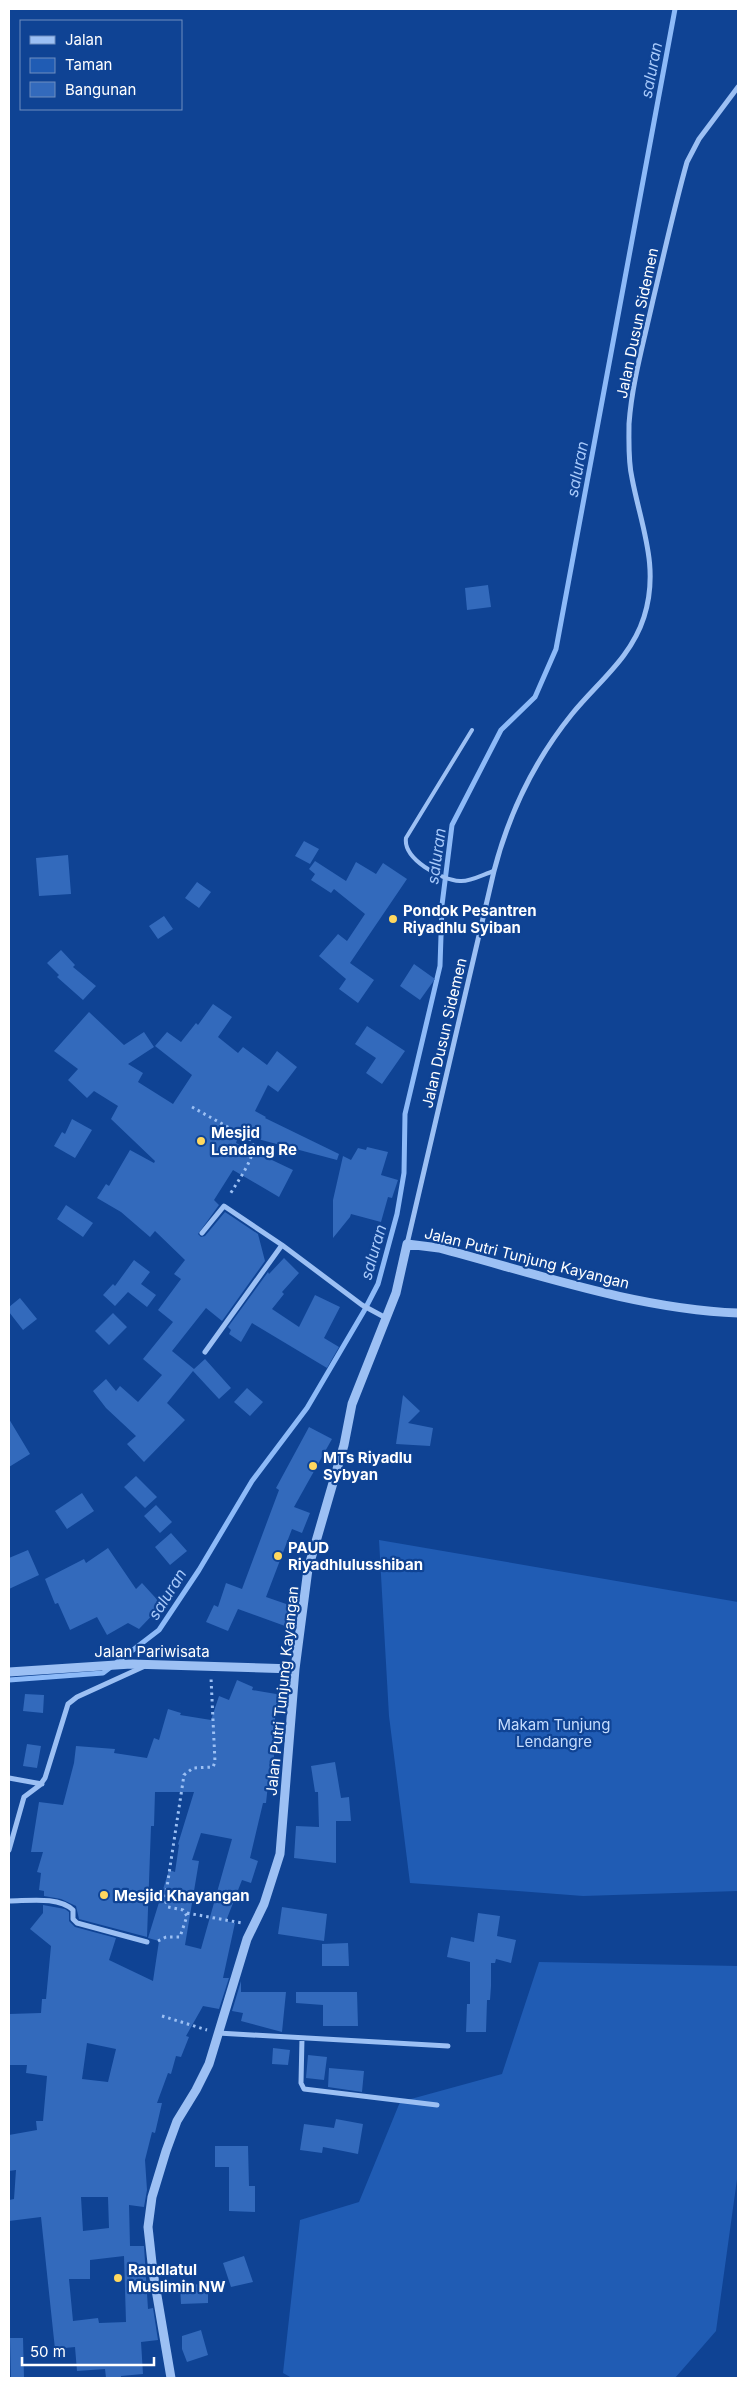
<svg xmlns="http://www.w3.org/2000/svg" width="747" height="2387" viewBox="0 0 747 2387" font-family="Inter,sans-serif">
<rect width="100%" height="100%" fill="#0f4394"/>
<path fill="#205cb4" d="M379 1540 738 1602V1891L583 1896 410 1883 389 1716Z
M539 1962 738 1966V2172L716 2331 675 2378H292L283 2373 300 2220 359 2202 400 2102 502 2074Z"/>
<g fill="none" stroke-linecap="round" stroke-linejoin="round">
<path stroke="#8dbaf8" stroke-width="5" d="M9 1680 103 1673 159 1630 199 1570 252 1481 307 1408 364 1311 378 1284 397 1214 404 1173 405 1114 440 966 442 905 452 825 501 730 535 697 556 649 675 9"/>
</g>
<path fill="#336abc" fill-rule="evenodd" d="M488 585 491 607 467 610 465 588Z
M304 841 319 849 310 864 295 856Z
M68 855 71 894 39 896 36 858Z
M315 861 346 881 356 862 376 874 383 863 407 879 350 963 374 980 358 1003 339 989 346 979 319 956 338 934 347 941 365 914 334 889 331 893 311 880 315 874 309 869Z
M197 882 211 892 199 908 185 898Z
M164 916 173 929 158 939 149 926Z
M61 950 75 965 73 967 96 986 83 1000 57 977 59 975 47 963Z
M414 964 435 979 420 1000 400 986Z
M213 1004 232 1017 218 1037 238 1053 243 1047 267 1065 277 1051 297 1067 278 1092 268 1085 255 1111 266 1117 265 1118 339 1154 337 1160 239 1134 236 1143 293 1170 279 1197 233 1170 214 1200 219 1205 198 1234 201 1237 205 1236 225 1212 258 1234 265 1261 222 1321 206 1308 172 1351 194 1369 205 1359 231 1388 219 1399 193 1371 167 1403 185 1420 144 1462 127 1444 136 1436 106 1408 93 1391 106 1379 116 1391 120 1386 138 1402 162 1375 143 1359 173 1322 158 1310 181 1279 174 1274 185 1260 155 1231 150 1237 121 1212 97 1198 106 1184 109 1186 130 1150 154 1163 155 1161 111 1119 118 1106 94 1091 87 1098 68 1080 78 1069 54 1051 89 1012 124 1045 144 1032 154 1047 128 1064 143 1073 138 1082 173 1104 192 1075 155 1046 167 1032 181 1042 196 1023 198 1025Z
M367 1026 405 1051 382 1084 366 1073 376 1058 355 1044Z
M72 1119 92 1130 75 1158 54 1146 62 1132 65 1134Z
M367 1147 388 1152 381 1175 398 1180 392 1198 388 1197 381 1222 351 1214 350 1217 333 1238V1200L343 1156 351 1160 358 1148 366 1150Z
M66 1205 93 1223 83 1237 57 1219Z
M284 1258 299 1273 282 1292 284 1294 272 1309 299 1327 315 1295 340 1307 324 1338 339 1347 327 1368 252 1323 241 1342 229 1334 231 1330 228 1327 268 1272 269 1274Z
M134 1260 150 1272 141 1284 156 1295 147 1307 128 1292 115 1306 103 1295 113 1284 115 1286Z
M20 1298 37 1319 23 1330 9 1312V1307Z
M113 1313 127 1327 109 1345 95 1331Z
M247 1388 263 1402 250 1416 234 1402Z
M403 1395 420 1411 408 1423 433 1428 430 1446 396 1444Z
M9 1419 30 1454 9 1467Z
M309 1427 332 1439 294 1507 310 1513 302 1533 292 1529 266 1597 292 1606 285 1626 238 1609 228 1631 206 1622 214 1605 218 1607 226 1583 242 1589 279 1490 276 1488Z
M136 1476 157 1497 145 1508 124 1487Z
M82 1493 94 1511 67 1529 55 1511Z
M156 1505 172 1522 160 1533 144 1516Z
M171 1533 187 1551 170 1565 155 1547Z
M108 1548 136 1589 142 1583 162 1605 139 1629 128 1623 107 1635 97 1617 70 1630 58 1603 55 1604 45 1579 84 1559 86 1563Z
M28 1550 39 1575 9 1589V1558Z
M237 1680 253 1687 252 1690 282 1695 279 1710H276L272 1747H274V1766H270L266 1803H263L250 1858 258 1861 251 1883 242 1880 226 1921 235 1923 223 1978H229L219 2009 203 2006 186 2036 189 2037 181 2057 176 2056 171 2074 168 2073 157 2103H162L155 2133 152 2132 145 2160 147 2190 144 2207 129 2205 130 2246H144L148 2309 153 2308 158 2340 141 2342 143 2374 121 2376V2378H106L105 2369 77 2371 75 2347 55 2349 41 2217 9 2221V2200L14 2199 16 2170 9 2171V2135L37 2130 36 2121H43L47 2076 26 2073 27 2065H9V2014L41 2013 42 1999H46L51 1946 30 1929 43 1913V1905L65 1909 69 1912V1921L75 1927 116 1938 109 1960 153 1981 159 1941 148 1938 169 1870 175 1872 179 1845 178 1844 194 1792H155L154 1826H151L147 1937 79 1919 76 1906 61 1899 44 1896V1891L39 1890 41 1873 37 1872 43 1852H31L39 1802 63 1805 74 1763 76 1746 115 1749 114 1753 147 1758 154 1738 159 1740 168 1709 181 1713 180 1715 211 1720 219 1696 229 1700ZM201 1833 232 1839 201 1949 185 1945 199 1861 192 1860ZM87 2043 116 2049 108 2082 82 2079ZM81 2197H108L109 2228 83 2231ZM124 2256 126 2322 99 2323 98 2318 73 2321 69 2279H90V2260Z
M25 1694 44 1695 43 1713 23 1711Z
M27 1744 41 1746 37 1768 23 1766Z
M335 1762 341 1798 349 1797 351 1821H336V1863L294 1858 296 1826 319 1827 318 1792H315L311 1766Z
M282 1907 327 1914 324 1941 278 1934Z
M478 1913 500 1916 497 1936 516 1940 511 1963 496 1959 495 1963H491V1986L490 2000H487L486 2032H466L467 2004H470V1962L447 1957 451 1937 474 1942Z
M348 1943 349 1966H322V1944Z
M241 1981V1992H286L282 2032 241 2021 243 2013 232 2011Z
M296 1992H357L358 2026H323V2005L296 2003Z
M273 2048 290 2050 288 2065 272 2064Z
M308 2055 327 2057 324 2080 306 2078Z
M329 2068 364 2071 362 2092 328 2087Z
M336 2119 363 2124 358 2154 323 2147 322 2153 300 2150 304 2124 334 2128Z
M215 2146H248L249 2186H255V2212L229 2211V2167H215Z
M244 2256 253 2282 231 2287 223 2263Z
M208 2284V2303L181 2304 180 2285Z
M201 2330 208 2355 187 2362 182 2349V2336Z
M10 2338H23L24 2378H11Z"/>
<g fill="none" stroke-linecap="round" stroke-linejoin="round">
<path stroke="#9cc0f4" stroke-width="3" stroke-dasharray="2.5 4" stroke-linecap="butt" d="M192 1107 251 1140C260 1153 236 1183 229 1196
M187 1913 242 1923
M158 1941 166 1937H180L187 1916 183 1910 168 1907 165 1900 184 1775 193 1768 213 1767 215 1762 211 1678
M162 2016 207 2030"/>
<path stroke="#9cc0f4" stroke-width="4" d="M472 730 406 838C403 859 441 880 460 881 470 882 484 874 494 871"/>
<path stroke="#9cc0f4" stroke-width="5" d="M202 1233 224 1206 282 1245 362 1305 386 1318
M407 1244 494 871C509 813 534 761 572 714 598 682 631 658 644 617 660 567 641 526 632 478 628 461 629 442 629 424 632 382 644 341 653 300 664 254 674 208 687 162L699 139 738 87
M205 1352 282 1245
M9 1778 42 1784
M9 1850 24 1797 40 1785 45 1778 68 1704 77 1697 145 1666
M9 1901C28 1901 58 1896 73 1910V1919L77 1923 147 1942
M218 2033 448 2046
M302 2038 301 2083 304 2089 437 2105"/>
<path stroke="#9cc0f4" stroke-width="9" d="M9 1672 131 1664 295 1669
M171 2378 153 2272 148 2227 152 2197 166 2151 177 2121 196 2090 209 2064 247 1939 264 1904 280 1854 295 1669 308 1569 344 1445 352 1404 396 1293 407 1244 439 1248C537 1274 637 1309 738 1313"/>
</g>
<g fill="#ffd85f" stroke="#0f4394" stroke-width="2">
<circle cx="393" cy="919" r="5"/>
<circle cx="201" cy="1141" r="5"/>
<circle cx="313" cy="1466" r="5"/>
<circle cx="278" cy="1556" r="5"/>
<circle cx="104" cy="1895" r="5"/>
<circle cx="118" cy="2278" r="5"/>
</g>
<g text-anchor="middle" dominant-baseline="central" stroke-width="4.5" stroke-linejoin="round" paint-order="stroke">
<g font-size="15" fill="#fff" stroke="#0f4394">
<text transform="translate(637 323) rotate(-78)">Jalan Dusun Sidemen</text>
<text transform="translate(444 1033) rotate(-77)">Jalan Dusun Sidemen</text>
<text transform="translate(527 1258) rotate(14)">Jalan Putri Tunjung Kayangan</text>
<text x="152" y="1651">Jalan Pariwisata</text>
<text transform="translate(282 1691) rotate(-84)">Jalan Putri Tunjung Kayangan</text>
</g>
<g font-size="15" font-weight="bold" fill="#fff" stroke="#0f4394" text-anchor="start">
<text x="403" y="910">Pondok Pesantren<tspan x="403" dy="17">Riyadhlu Syiban</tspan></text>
<text x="211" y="1132">Mesjid<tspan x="211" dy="17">Lendang Re</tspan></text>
<text x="323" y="1457">MTs Riyadlu<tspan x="323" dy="17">Sybyan</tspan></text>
<text x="288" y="1547">PAUD<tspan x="288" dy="17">Riyadhlulusshiban</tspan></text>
<text x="114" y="1895">Mesjid Khayangan</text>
<text x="128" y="2269">Raudlatul<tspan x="128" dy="17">Muslimin NW</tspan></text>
</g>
<g font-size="15" fill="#c4dcfe" stroke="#0f4394">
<text x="554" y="1724">Makam Tunjung<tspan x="554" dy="17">Lendangre</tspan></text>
</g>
<g font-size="16" font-style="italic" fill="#a8cafb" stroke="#0f4394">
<text transform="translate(651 70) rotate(-79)">saluran</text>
<text transform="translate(577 469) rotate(-79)">saluran</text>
<text transform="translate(436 856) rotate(-82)">saluran</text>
<text transform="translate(373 1252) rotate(-74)">saluran</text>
<text transform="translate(167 1594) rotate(-58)">saluran</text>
</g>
</g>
<rect width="747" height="2387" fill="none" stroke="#ffffff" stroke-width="20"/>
<rect x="20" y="20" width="162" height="90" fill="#0f4394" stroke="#6f8ebf"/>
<rect x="30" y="36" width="25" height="8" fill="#9cc0f4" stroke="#6f8ebf"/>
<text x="65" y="45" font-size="15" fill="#ffffff">Jalan</text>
<rect x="30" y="58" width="25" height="15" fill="#205cb4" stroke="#6f8ebf"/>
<text x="65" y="70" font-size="15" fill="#ffffff">Taman</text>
<rect x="30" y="82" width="25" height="15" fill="#336abc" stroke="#6f8ebf"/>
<text x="65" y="95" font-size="15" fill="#ffffff">Bangunan</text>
<path d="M22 2357v8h132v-8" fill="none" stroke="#ffffff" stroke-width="2.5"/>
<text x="30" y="2357" font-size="15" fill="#ffffff" stroke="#0f4394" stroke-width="4" paint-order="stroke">50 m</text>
</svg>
